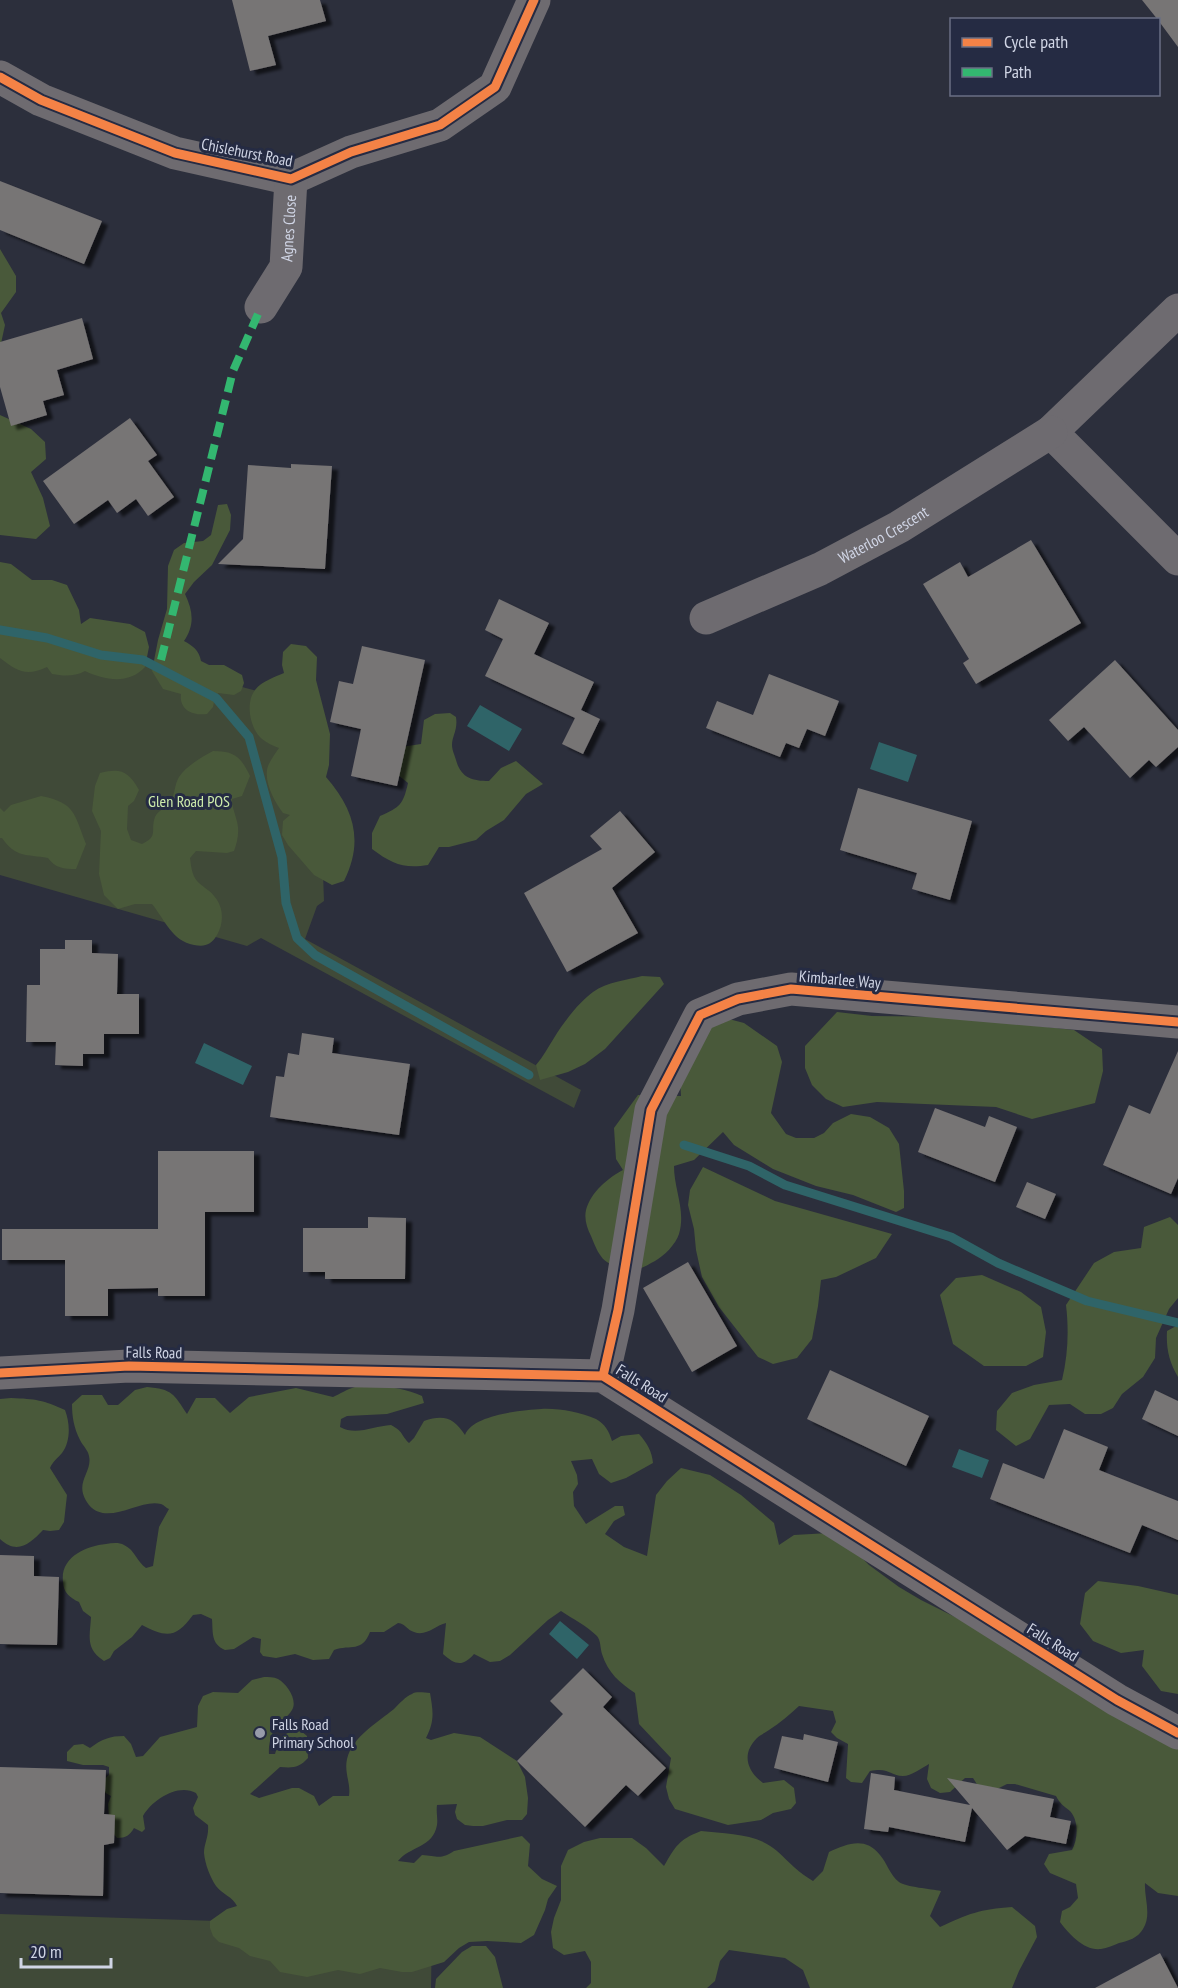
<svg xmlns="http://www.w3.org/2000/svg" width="1178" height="1988" viewBox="0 0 1178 1988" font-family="'PT Sans Narrow',sans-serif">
<defs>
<filter id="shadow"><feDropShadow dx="6" dy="4" stdDeviation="1.5" flood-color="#0009"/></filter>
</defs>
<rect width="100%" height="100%" fill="#2c2f3c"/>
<path fill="#404a38" d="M0 622 317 707 324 901 317 906 305 939 581 1090 574 1108 261 938 247 946 0 875Z
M0 1914 432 1928 431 1988H0Z"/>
<path fill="#49593a" d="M0 249 16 276V292L1 313 5 325 0 348Z
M0 415 31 429 45 442 46 459 31 472 43 498 50 526 36 539 0 535Z
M227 504 231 515 230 530 212 565 194 582 185 594C193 611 195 625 184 641 193 646 199 650 201 661L209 665H224L242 675 244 683 241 691 234 695 218 693 214 702 213 707 207 714C193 716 179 710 181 694L163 689 152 671 158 640 167 609 168 566 174 550 184 543 203 541 211 535 218 505Z
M0 562 11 564 32 580H52L67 585 79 610 81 624 90 618 130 624 145 632 149 647 145 667C129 685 104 680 85 671 74 677 63 676 52 674L47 667C26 677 17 671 0 658Z
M291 644 306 646 317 657 316 680 330 734 329 765 326 777C354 809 364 841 344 881L332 885 314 875 288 845 282 835 283 821 290 815 283 813C275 802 265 785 267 770 268 763 275 754 279 748 273 746 267 743 262 739 250 729 245 703 255 690 262 681 275 677 284 673L282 665 283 652Z
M450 713 456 717C458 730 452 736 452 745 452 750 455 756 456 760 461 778 472 781 489 781L501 768 516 761 543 784 526 794 504 820 486 831 476 840 449 847H439L428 865C404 869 392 864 372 849V833L380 816C400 807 403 805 408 783L398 775 401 747 421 744 424 720 435 714Z
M213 751C235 751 241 757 250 776L242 796 232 799C232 807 234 810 236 818 240 830 238 840 234 851L227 853 196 851 190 858C191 866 192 875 197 881 201 886 210 890 214 896 224 907 224 923 217 935 211 945 205 947 194 945 172 941 165 920 152 904H135L118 909 104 895 99 874 101 831 92 811 95 786 100 773C121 768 128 771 139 790L134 801 128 806 127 829 131 840 142 844C159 836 150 831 155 817 158 810 165 809 169 804 175 797 174 785 179 777 186 766 202 757 213 751Z
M41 796C76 803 74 814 86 844L76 869C64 869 55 868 48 858 26 854 16 858 2 838H0V808L4 812 11 805Z
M642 976 660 977 664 984 605 1049 585 1064 568 1072 540 1080 536 1065C543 1057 548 1047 554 1038 563 1023 579 1002 593 992 607 982 627 980 642 976Z
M837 1012 872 1016 960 1017 1074 1030 1102 1049 1103 1071 1095 1103 1032 1119 996 1107 877 1102 843 1107 826 1099 812 1085 805 1068V1046Z
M725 1018 744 1023 777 1046 782 1062 771 1113 786 1134 796 1138H814L824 1133 833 1123 851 1114 870 1117 889 1128 899 1144 904 1191V1208L896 1212 853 1195 816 1186 773 1169 734 1145 723 1132 694 1160 674 1166C674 1190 686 1210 679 1234 676 1244 664 1256 655 1261 650 1263 644 1268 638 1269 634 1270 629 1269 625 1268 603 1265 599 1256 591 1236 587 1228 584 1219 586 1210 591 1192 608 1178 623 1170L616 1159 614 1128 638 1095 681 1096 680 1079 694 1040Z
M703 1167 775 1201 892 1234 876 1258 836 1277 821 1280 818 1306 812 1339 797 1358 773 1364 758 1357 719 1307 702 1277 696 1250 694 1229 688 1205 690 1190Z
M1170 1217 1178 1225V1298L1169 1309 1156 1338 1155 1358 1143 1377 1122 1394 1113 1408 1101 1414H1085L1070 1404 1049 1405 1030 1439 1016 1446 996 1430 997 1411 1012 1393 1034 1385 1062 1380C1068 1355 1069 1330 1066 1305L1094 1263 1114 1252 1141 1248 1144 1227Z
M982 1275 1021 1292 1041 1307 1046 1332 1043 1357 1026 1366H984L953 1344 940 1295 956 1278Z
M1178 1325V1377C1169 1362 1166 1348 1167 1331Z
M147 1387C172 1389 174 1394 187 1414L196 1398H215L230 1413 249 1397 296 1388 333 1397C340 1394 347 1389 355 1387 375 1384 404 1387 422 1396L424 1403 387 1414 347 1416 341 1419 340 1427C356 1436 374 1426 391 1425 404 1432 400 1434 409 1443L414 1438 424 1421C444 1414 454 1418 465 1435 472 1415 522 1410 541 1409 558 1408 580 1412 596 1419 605 1424 609 1431 612 1441L621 1436 639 1434C647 1443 652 1451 653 1463L626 1478 611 1483 599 1474 592 1459 571 1461 577 1475 578 1484 573 1492 574 1506 586 1524 615 1506H623L625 1515 614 1521 605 1534 624 1547 647 1556 656 1495 667 1481 681 1468 710 1475 741 1495 774 1523 779 1545 794 1535 829 1533 851 1547 869 1565 899 1587 921 1600 989 1634 1178 1747V1896L1158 1893 1145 1883C1144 1898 1152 1915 1143 1929 1138 1938 1128 1941 1119 1943 1114 1945 1107 1948 1101 1949 1084 1951 1069 1934 1060 1922L1062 1911 1070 1907 1078 1898 1076 1884 1050 1873 1044 1864 1049 1854 1072 1850C1078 1839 1079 1821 1070 1811 1064 1806 1060 1804 1056 1796L1015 1784H1007L999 1788 980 1789 973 1778H965L950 1792 940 1793 931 1788 927 1779 929 1764C922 1768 911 1776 903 1776 890 1776 890 1767 870 1771L862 1783 851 1782 846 1778 848 1744 837 1738 831 1732 836 1722 833 1711 799 1706C790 1714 780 1723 769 1730 765 1733 760 1735 757 1738 741 1754 747 1771 763 1783L784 1780 794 1788 796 1803 791 1809 773 1813 761 1820 728 1825 675 1809 669 1799 666 1787 671 1758 639 1724 635 1693C620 1683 608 1673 602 1654 600 1648 601 1641 597 1636 587 1626 573 1619 561 1611L548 1620 510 1655 500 1661 490 1662 474 1654C463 1667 455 1665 443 1654L446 1623C436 1625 426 1637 414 1632 407 1630 406 1624 398 1623L384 1632H370C362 1653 351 1644 334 1650L329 1659 313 1660 295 1654 276 1658 263 1656 260 1652 261 1639 253 1637 234 1649 225 1650C211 1644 213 1633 212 1619L201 1614 193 1615C176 1638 167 1638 142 1625L132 1637 114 1651 110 1658 104 1661C85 1649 90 1636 91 1617L83 1611 79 1602C70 1598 63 1592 63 1582 60 1557 86 1546 106 1544 112 1543 119 1542 124 1545 135 1550 137 1562 146 1568L153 1566 159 1527 169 1509C166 1508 164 1505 161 1504 140 1498 108 1527 89 1505 72 1483 93 1473 89 1456 88 1450 83 1446 80 1440 74 1428 72 1417 72 1404L82 1395H102L108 1405H118L135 1390Z
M11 1398C36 1399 43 1400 65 1410 70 1423 71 1441 62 1453 58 1458 53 1461 50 1468L67 1495 64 1522 59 1530 50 1531 43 1530C30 1544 17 1555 0 1539V1399Z
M1098 1581 1138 1586 1178 1595V1694L1161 1691 1142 1666 1144 1650 1121 1653 1093 1641 1080 1624 1085 1593Z
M264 1677C268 1677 274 1677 278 1679 287 1684 298 1700 292 1710 290 1714 286 1717 282 1720 273 1727 268 1742 269 1754H275C281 1738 282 1731 301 1731L307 1736 308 1758C299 1768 293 1768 280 1767L250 1794 259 1798 292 1788H299L314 1796 319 1806 333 1796H349C351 1783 344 1773 347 1759 353 1736 377 1723 394 1709 399 1704 406 1696 412 1694 416 1691 425 1693 430 1693 433 1711 435 1721 426 1738L431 1740 454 1733 480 1737 517 1761 525 1777 528 1798 527 1814 522 1820H507L483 1826H473L465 1825 457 1819 455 1812 457 1804 437 1805C436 1812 438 1819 437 1825 433 1848 410 1846 398 1861L414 1863 422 1855C437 1856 441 1860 454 1851L522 1836 530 1844 528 1866 542 1879 557 1886 548 1899 545 1910 534 1935 521 1943 487 1941 469 1942 459 1948 444 1962 412 1972H402L380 1968 360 1974 338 1970 307 1977 280 1972 270 1961 250 1956 239 1948 219 1942 213 1936 210 1928V1921L227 1909 237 1906C233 1897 222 1894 216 1886 210 1877 205 1864 204 1853 204 1843 209 1837 208 1825L195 1815 193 1808 198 1797 196 1793C178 1783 152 1800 143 1816L145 1829 142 1832 134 1828C130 1835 126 1838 117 1838L113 1833 115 1821 109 1818 108 1804 111 1796 102 1791 101 1782 109 1775V1767L103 1765H83L67 1761V1752L74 1745 83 1744 90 1748C102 1739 110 1736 124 1736L131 1744 136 1757 143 1756 160 1737 197 1727 198 1706 203 1696 213 1692 238 1693 252 1680Z
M701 1831C727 1834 757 1833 777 1851 789 1862 799 1873 813 1881L823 1871 829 1852C847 1844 865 1836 880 1855 887 1863 890 1875 899 1882 906 1887 931 1889 941 1891L930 1916 940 1927C968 1914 980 1909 1012 1907L1035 1926 1037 1937 1019 1971 1012 1988H810L803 1970 785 1958 729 1950 720 1961 715 1981 707 1988H586L591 1983V1962L585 1951 564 1955 553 1948 551 1932 554 1918 561 1900V1866L568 1850 584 1842 600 1838H632L646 1848 664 1866C676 1846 678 1840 701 1831Z
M472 1946H486L495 1957 503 1988H435L436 1979 462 1952Z"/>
<path fill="#2f6468" d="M480 705 522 729 509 751 467 726Z
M879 742 917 755 908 782 870 769Z
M204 1043 252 1066 243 1085 195 1063Z
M959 1449 989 1460 982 1478 952 1467Z
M560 1621 589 1645 577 1659 549 1634Z"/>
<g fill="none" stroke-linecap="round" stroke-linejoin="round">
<path stroke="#2f6468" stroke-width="9" d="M0 630 47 638 101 655 143 660 216 698 249 737 282 857 286 903 297 938 315 955 529 1075
M684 1145 749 1166 785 1185 951 1237 998 1263 1087 1301 1178 1323"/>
</g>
<path fill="#777475" filter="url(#shadow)" d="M232 0H320L326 21 268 36 276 65 250 71Z
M1142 0H1178V47L1158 20Z
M0 181 102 221 84 264 0 230Z
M82 318 93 359 57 370 64 395 43 401 47 415 11 426 0 387V342Z
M130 418 157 455 148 461 174 497 148 516 136 499 117 513 108 500 74 524 43 481Z
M291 464 332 466 325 569 218 564 243 539 248 465 291 468Z
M1031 540 1081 623 976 684 963 663 969 659 923 584 960 562 968 577Z
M499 599 549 623 534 654 594 682 581 710 600 719 583 754 562 744 575 718 485 676 503 639 485 630Z
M362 646 425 660 397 786 351 776 361 729 330 722 339 681 353 684Z
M1115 660 1178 730V747L1156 767 1149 760 1130 778 1084 727 1068 741 1049 720Z
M769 674 839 701 825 736 807 729 799 748 786 743 780 757 706 728 717 701 753 715Z
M858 788 972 821 950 900 912 889 917 873 840 850Z
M620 811 655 852 612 888 638 933 567 972 524 893 602 849 590 836Z
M65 940H92V953L118 954 117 994H139V1034H104V1054H83V1066L55 1065 56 1042H26L27 985H40V949H65Z
M302 1033 334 1038 332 1053 410 1064 399 1135 270 1117 276 1076 284 1077 288 1053 299 1055Z
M1178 1051V1178L1171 1194 1103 1165 1129 1105 1150 1114Z
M935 1108 985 1127 989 1116 1017 1127 995 1182 918 1152Z
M158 1151H254V1212H205V1296H158V1288L108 1289V1316H65V1260H2V1229H158Z
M1027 1182 1056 1194 1045 1219 1016 1207Z
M368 1217 406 1218 405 1279H325V1272H303V1228H368Z
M688 1262 737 1346 692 1372 643 1288Z
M830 1370 929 1416 906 1466 807 1419Z
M1155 1390 1178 1401V1436L1142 1419Z
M1064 1429 1108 1447 1099 1470 1178 1501V1540L1142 1525 1130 1553 990 1499 1003 1463 1044 1479Z
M0 1555 34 1556V1576L59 1577 57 1645 0 1644Z
M583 1668 612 1697 603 1707 666 1768 638 1796 626 1785 585 1827 517 1761 563 1714 550 1701Z
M804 1734 838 1742 828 1782 774 1768 782 1736 803 1740Z
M0 1767 106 1770 104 1814 115 1815 114 1843 104 1845 103 1896 0 1893Z
M871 1773 895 1777 894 1790 970 1805 947 1778 1054 1799 1050 1817 1071 1821 1066 1844 1025 1836 1007 1850 972 1808 965 1842 889 1827 888 1832 864 1829Z
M1160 1953 1178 1988H1095Z"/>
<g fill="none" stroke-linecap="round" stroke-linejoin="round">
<g stroke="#6e6b70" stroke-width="33">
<path d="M0 77 41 100 175 153 291 179 351 152 440 125 495 87 534 0"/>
<path id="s1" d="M261 307 286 267 291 179"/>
<path d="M1178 310 1051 432 1178 559"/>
<path id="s2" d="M706 618 820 569 899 527 1051 432"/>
<path d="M0 1373 129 1366 603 1376 1117 1700 1178 1733"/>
<path d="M603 1376 618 1310 651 1110 700 1015 738 999 791 989 1178 1022"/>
</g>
<path stroke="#33b770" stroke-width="8" stroke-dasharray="15 8" stroke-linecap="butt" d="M161 660 233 371 261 307"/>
<defs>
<path id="cycleway" d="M0 77 41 100 175 153 291 179 351 152 440 125 495 87 534 0
M0 1373 129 1366 603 1376 1117 1700 1178 1733
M603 1376 618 1310 651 1110 700 1015 738 999 791 989 1178 1022"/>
</defs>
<use href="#cycleway" stroke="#252b43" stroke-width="13"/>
<use href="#cycleway" stroke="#f48246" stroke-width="9"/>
</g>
<circle fill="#979baa" stroke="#252b43" stroke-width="2" cx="260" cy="1733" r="6"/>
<g text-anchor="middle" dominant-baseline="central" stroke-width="6" stroke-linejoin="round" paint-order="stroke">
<g font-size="16" fill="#d0d5e5" stroke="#252b43">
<text transform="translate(247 152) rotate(11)">Chislehurst Road</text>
<text stroke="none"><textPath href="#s1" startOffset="86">Agnes Close</textPath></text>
<text stroke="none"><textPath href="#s2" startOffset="196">Waterloo Crescent</textPath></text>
<text transform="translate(840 979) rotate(5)">Kimbarlee Way</text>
<text transform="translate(154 1352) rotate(1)">Falls Road</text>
<text transform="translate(642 1383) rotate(32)">Falls Road</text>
<text transform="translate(1053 1642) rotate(32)">Falls Road</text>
</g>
<g font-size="16" fill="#cfedac" stroke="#252b43">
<text x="189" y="801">Glen Road POS</text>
</g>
<g font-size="16" fill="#d0d5e5" stroke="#252b43" text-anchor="start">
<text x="272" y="1724">Falls Road<tspan x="272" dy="18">Primary School</tspan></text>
</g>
</g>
<rect x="950" y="18" width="210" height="78" fill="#252b43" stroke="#696f84" stroke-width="1.5"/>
<rect x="962" y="38" width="30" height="9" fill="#f48246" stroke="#696f84" stroke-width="1.5"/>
<text x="1004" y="48" font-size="18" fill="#d0d5e5">Cycle path</text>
<rect x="962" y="68" width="30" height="9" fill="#33b770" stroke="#696f84" stroke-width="1.5"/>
<text x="1004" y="78" font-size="18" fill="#d0d5e5">Path</text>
<path d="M21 1958v9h90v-9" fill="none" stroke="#d0d5e5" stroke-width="3"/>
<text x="30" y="1958" font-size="18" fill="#d0d5e5" stroke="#252b43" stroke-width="4.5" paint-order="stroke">20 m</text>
</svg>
